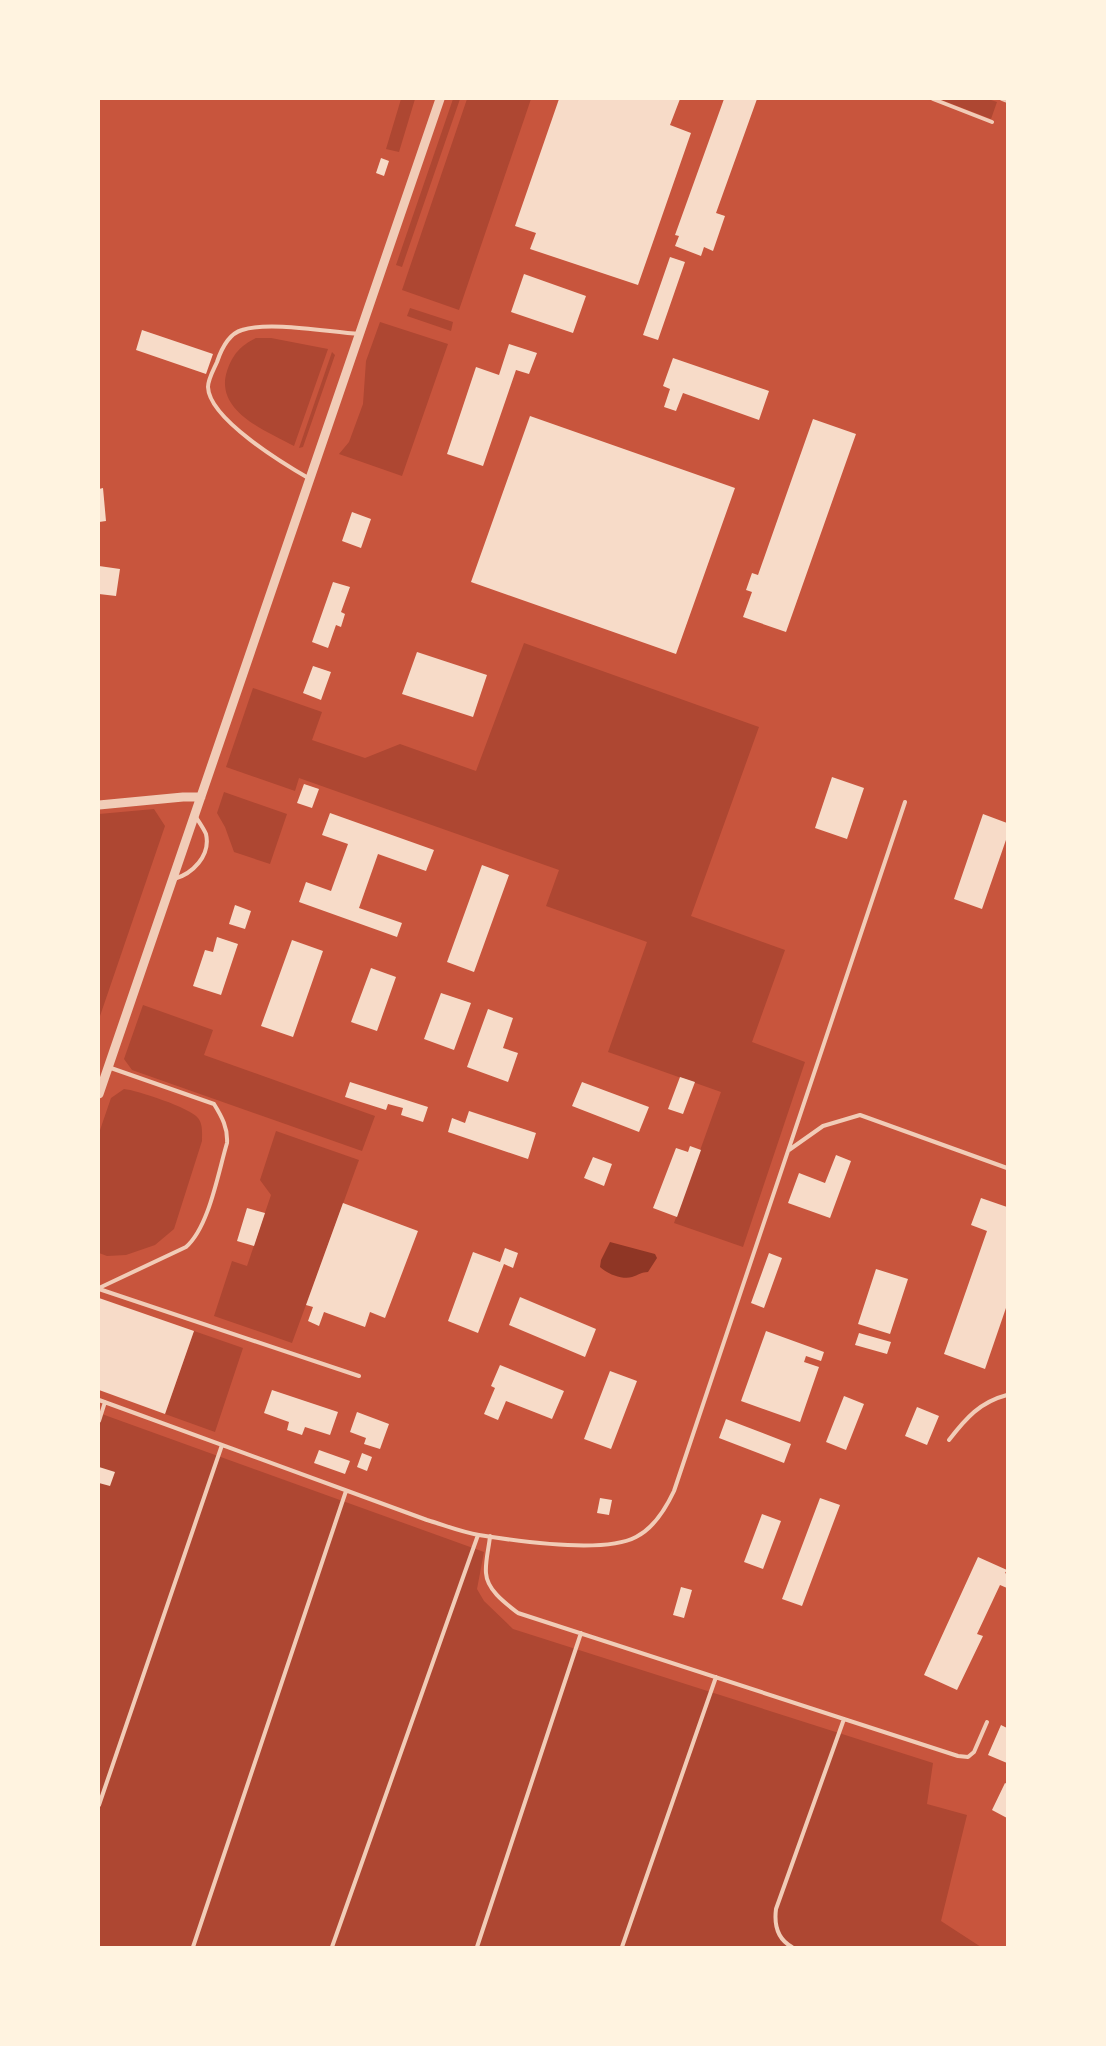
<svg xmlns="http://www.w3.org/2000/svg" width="1106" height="2046" viewBox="0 0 1106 2046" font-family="'DejaVu Sans',sans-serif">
<rect width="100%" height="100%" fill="#c8553d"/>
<path fill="#ae4732" d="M401 99H415L399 152 386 149Z
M453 99H460L402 267 396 265Z
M467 99H531L459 310 402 290Z
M939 99H988L997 102 991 119Z
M410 308 453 322 451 331 407 316Z
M380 322 448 344 402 476 339 454 349 442 363 404 366 361Z
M256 338H271L328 349 294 446C266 431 214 411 227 371 233 354 240 346 256 338Z
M332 352 335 355 303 447 299 448Z
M524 643 759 727 691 916 785 950 752 1042 805 1062 743 1247 674 1223 721 1092 608 1052 647 942 546 906 559 870 299 778 295 791 226 767 253 688 322 712 312 740 365 758 400 744 476 771Z
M224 792 287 814 270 864 234 852 225 827 217 813Z
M154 809 165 826 99 1019V814Z
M143 1005 213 1030 204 1055 375 1116 362 1151 132 1070 124 1059Z
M124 1089C136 1090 191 1108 198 1118 203 1124 202 1133 202 1141L174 1229 155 1245 126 1255 107 1256 99 1253V1133L111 1098Z
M276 1131 359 1160 292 1343 214 1316 232 1261 247 1266 271 1195 260 1180Z
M194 1331 243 1348 215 1432 165 1414Z
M99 1413 484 1552 477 1589 484 1601 513 1629 933 1763 927 1804 967 1815 941 1921 981 1947H99Z"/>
<path fill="#8f3625" d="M610 1242 655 1254 657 1258 648 1272C642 1272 638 1275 632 1277 623 1280 607 1274 600 1267L601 1260Z"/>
<path fill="#f7dbc8" d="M559 99H680L670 125 691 133 638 285 530 249 536 233 515 226Z
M724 99H757L716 213 725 216 713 251 704 247 701 256 675 246 679 236 675 235Z
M381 158 389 161 384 176 376 173Z
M670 257 685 262 658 340 643 335Z
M524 274 586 296 573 333 511 312Z
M142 330 213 354 206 374 136 350Z
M509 344 537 353 529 374 516 370 483 466 447 454 476 367 499 375Z
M673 358 769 391 759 420 683 393 676 411 664 407 670 389 663 386Z
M530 416 735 488 676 654 471 582Z
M813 419 856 434 786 632 743 617 752 592 746 590 752 573 758 575Z
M103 488 106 521 99 522V489Z
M352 512 371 519 361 548 342 541Z
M99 566 120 569 116 596 99 594Z
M333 582 350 587 341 612 345 614 341 627 336 625 328 648 312 642Z
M417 652 487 675 473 717 402 694Z
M313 666 331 672 321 700 303 693Z
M832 777 864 788 847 839 815 828Z
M304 784 319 789 312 808 297 803Z
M330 813 434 850 426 871 378 854 359 908 402 923 397 937 299 902 306 882 331 891 348 844 322 835Z
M983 814 1007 823V837L982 909 954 899Z
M482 865 509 875 474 972 447 962Z
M235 905 251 911 245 929 229 924Z
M217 937 238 944 221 995 193 986 205 950 213 952Z
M292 940 323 951 293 1037 261 1026Z
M371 968 396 977 377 1031 351 1022Z
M441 993 471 1003 454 1050 424 1039Z
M488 1009 513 1018 503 1048 518 1053 508 1082 467 1067Z
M680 1077 695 1082 683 1114 668 1109Z
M350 1082 428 1107 423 1122 401 1115 403 1108 388 1104 386 1110 345 1097Z
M582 1082 649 1107 639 1132 572 1106Z
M469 1111 536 1133 528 1159 448 1132 452 1118 465 1123Z
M690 1146 701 1150 677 1217 653 1208 676 1148 688 1152Z
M836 1155 851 1161 830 1218 788 1203 799 1173 825 1183Z
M593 1157 612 1164 604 1186 584 1178Z
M981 1198 1007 1207V1305L985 1369 944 1354 987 1231 971 1225Z
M343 1203 418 1231 385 1318 370 1312 365 1327 324 1312 319 1326 308 1321 313 1307 306 1305Z
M247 1208 265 1213 254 1246 237 1241Z
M505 1248 518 1253 513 1268 504 1264 478 1333 448 1321 473 1252 500 1262Z
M769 1253 782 1258 764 1308 751 1303Z
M876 1269 908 1279 890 1334 858 1324Z
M520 1297 596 1329 585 1357 509 1325Z
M99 1298 194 1331 165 1414 99 1390Z
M766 1331 824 1352 821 1361 806 1356 804 1362 819 1367 800 1422 741 1401Z
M859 1333 891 1342 887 1354 855 1345Z
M500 1365 564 1391 552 1419 506 1401 498 1420 484 1414 495 1388 491 1386Z
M610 1371 637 1381 611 1449 584 1439Z
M272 1390 338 1412 330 1435 305 1427 302 1435 287 1430 289 1422 264 1413Z
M844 1396 864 1404 846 1450 826 1442Z
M917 1407 939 1416 927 1445 905 1436Z
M357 1412 389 1424 380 1449 364 1444 366 1438 350 1432Z
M726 1419 791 1444 784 1463 719 1438Z
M319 1450 350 1461 345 1474 314 1463Z
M362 1453 372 1457 367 1471 357 1467Z
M99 1467 115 1472 110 1486 99 1483Z
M600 1498 612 1500 609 1515 597 1513Z
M820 1498 840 1505 802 1606 782 1599Z
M762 1514 781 1521 763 1569 744 1562Z
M978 1557 1007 1570 1005 1573 1007 1574V1588L1000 1585 977 1634 983 1636 957 1690 924 1675Z
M681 1587 692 1590 684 1618 673 1615Z
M1001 1725 1007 1728V1763L988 1755Z
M1005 1783 1007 1784V1818L992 1810Z"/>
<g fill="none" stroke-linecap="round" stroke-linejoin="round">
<path stroke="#f1ccb7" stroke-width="4" d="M933 99 992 122
M1002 99 1007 101
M310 479C284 464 209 419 208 387 208 379 214 369 217 362 221 350 228 334 242 330 270 321 328 332 359 334
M174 879C192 874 211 856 206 834 204 829 199 822 196 817
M789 1150 823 1126 860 1115 1007 1168
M99 1288 186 1247C209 1227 218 1173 227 1143 228 1128 222 1117 214 1104L108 1067
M99 1289 359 1376
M99 1400 427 1520C444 1525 461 1532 479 1535 516 1541 604 1554 636 1537 654 1528 666 1508 674 1491L905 802
M99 1421 105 1402
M949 1440C966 1418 980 1402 1007 1395
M490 1536C489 1548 485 1561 486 1573 487 1590 505 1603 518 1613L958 1756 968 1757 974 1752 987 1722
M99 1805 222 1445
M193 1947 346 1491
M332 1947 478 1535
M477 1947 581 1633
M622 1947 716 1677
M792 1947C777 1939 774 1925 776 1909L844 1719"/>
<path stroke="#f1ccb7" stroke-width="9" d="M99 805 183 797H201
M99 1094 440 99"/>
</g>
<rect width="1106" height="2046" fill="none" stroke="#fff3e0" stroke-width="200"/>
</svg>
